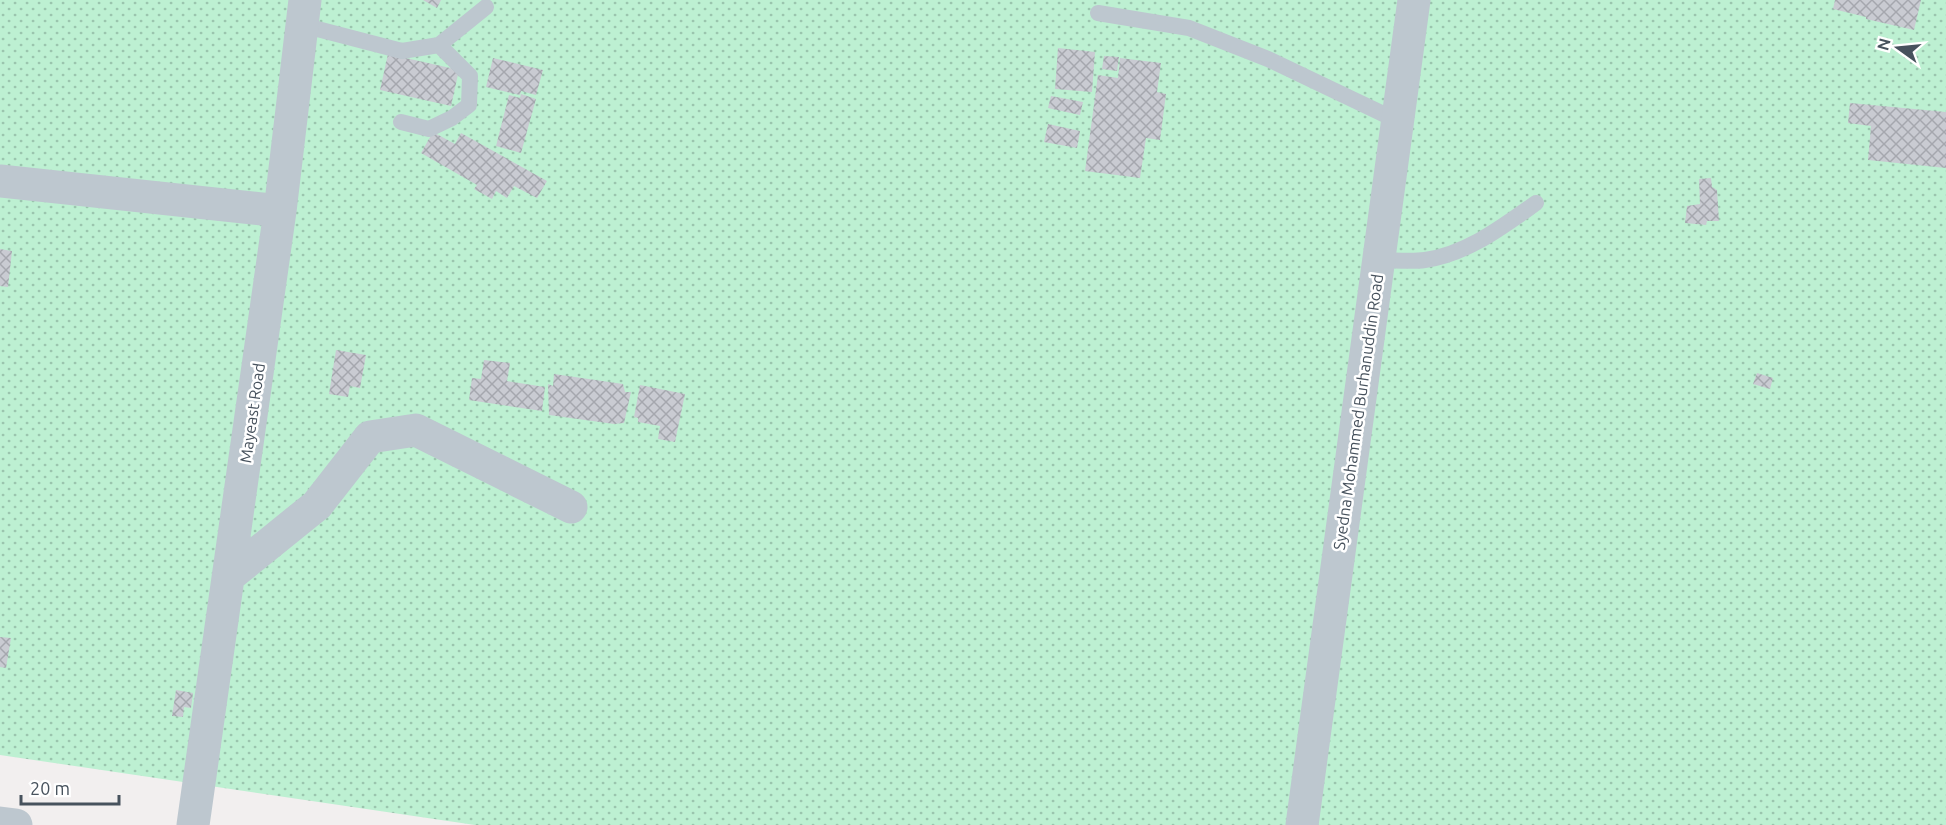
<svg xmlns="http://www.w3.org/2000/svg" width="1946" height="825" viewBox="0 0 1946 825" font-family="Ubuntu,sans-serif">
<defs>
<pattern id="garden-dots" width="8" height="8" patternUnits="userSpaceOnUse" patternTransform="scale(1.5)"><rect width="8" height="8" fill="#bdf0d2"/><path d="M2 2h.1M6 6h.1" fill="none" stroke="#9bc5ae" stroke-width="1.8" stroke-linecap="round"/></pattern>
<pattern id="building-cross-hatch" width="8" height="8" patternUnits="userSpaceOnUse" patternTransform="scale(1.5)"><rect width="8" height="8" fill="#c9cbd2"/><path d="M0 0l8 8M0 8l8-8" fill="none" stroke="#a5a7ae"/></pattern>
</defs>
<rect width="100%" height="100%" fill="#f2efef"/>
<path fill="url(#garden-dots)" d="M0 0H1946V825H475L0 755Z"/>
<path fill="url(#building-cross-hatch)" d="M423 0H441L437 8Z
M1835 0H1921L1914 30 1866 19V17L1833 9Z
M1058 48 1095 52 1092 92 1055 89Z
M388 54 459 70 451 106 380 90Z
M1104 56 1119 57 1117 71 1102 69Z
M493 58 543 70 536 95 521 91 520 95 486 87Z
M1120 58 1161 63 1157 92 1166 94 1160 140 1146 138 1140 178 1085 171 1098 75 1118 78Z
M521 94 536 99 521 153 496 146 509 95 520 98Z
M1051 96 1083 102 1080 115 1048 108Z
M1850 103 1946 112V168L1868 160 1871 126 1848 123Z
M1048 124 1080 131 1077 148 1044 142Z
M433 132 455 144 461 133 547 181 537 198 514 186 507 198 496 191 492 199 474 189 477 185 421 153Z
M1711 178 1712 187 1717 190 1719 221H1707L1706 225 1685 223 1687 206 1700 204 1699 179Z
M0 249 12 251 8 287 0 286Z
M336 350 366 355 360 388 350 386 348 397 329 394Z
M484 360 510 363 507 381 545 387 542 411 469 400 472 378 481 379Z
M1757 373 1773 378 1770 389 1753 384Z
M554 374 623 384 625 392H631L624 423 614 424 549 415 548 384 553 386Z
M640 385 685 394 675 442 658 439 660 426 638 422V418L634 417Z
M0 637 11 638 6 668 0 667Z
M176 690 193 693 191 708 184 707 183 717 172 716Z"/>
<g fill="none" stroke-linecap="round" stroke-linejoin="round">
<path stroke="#bdc7cf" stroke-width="16" d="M1098 13 1189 28 1268 59 1398 121
M302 25 402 51 439 45 486 7
M401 122 429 129 452 118 469 105 470 76 439 45
M1379 260C1394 260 1410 262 1425 260 1467 254 1502 227 1536 203"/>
<path stroke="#bdc7cf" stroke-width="33" d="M0 181 280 211
M229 576 317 505 370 437 416 430 571 507
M193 825 280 211 305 0
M1302 825 1414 0"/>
<path stroke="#bdc7cf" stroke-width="33" d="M0 823 16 825"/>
</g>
<g text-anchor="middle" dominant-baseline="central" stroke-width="5" stroke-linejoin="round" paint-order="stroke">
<g font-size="16" fill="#47525d" stroke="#fff">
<text transform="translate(1358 412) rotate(-82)">Syedna Mohammed Burhanuddin Road</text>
<text transform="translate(252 413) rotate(-82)">Mayeast Road</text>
</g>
</g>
<g transform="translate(1898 48) rotate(285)" stroke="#ffffff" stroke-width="4.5" paint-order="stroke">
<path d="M0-4.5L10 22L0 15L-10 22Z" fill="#47525d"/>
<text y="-9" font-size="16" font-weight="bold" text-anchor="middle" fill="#47525d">N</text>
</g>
<path d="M21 795v9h98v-9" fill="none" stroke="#47525d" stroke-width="3"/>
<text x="30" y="795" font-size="18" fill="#47525d" stroke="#ffffff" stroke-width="4.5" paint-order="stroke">20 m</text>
</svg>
